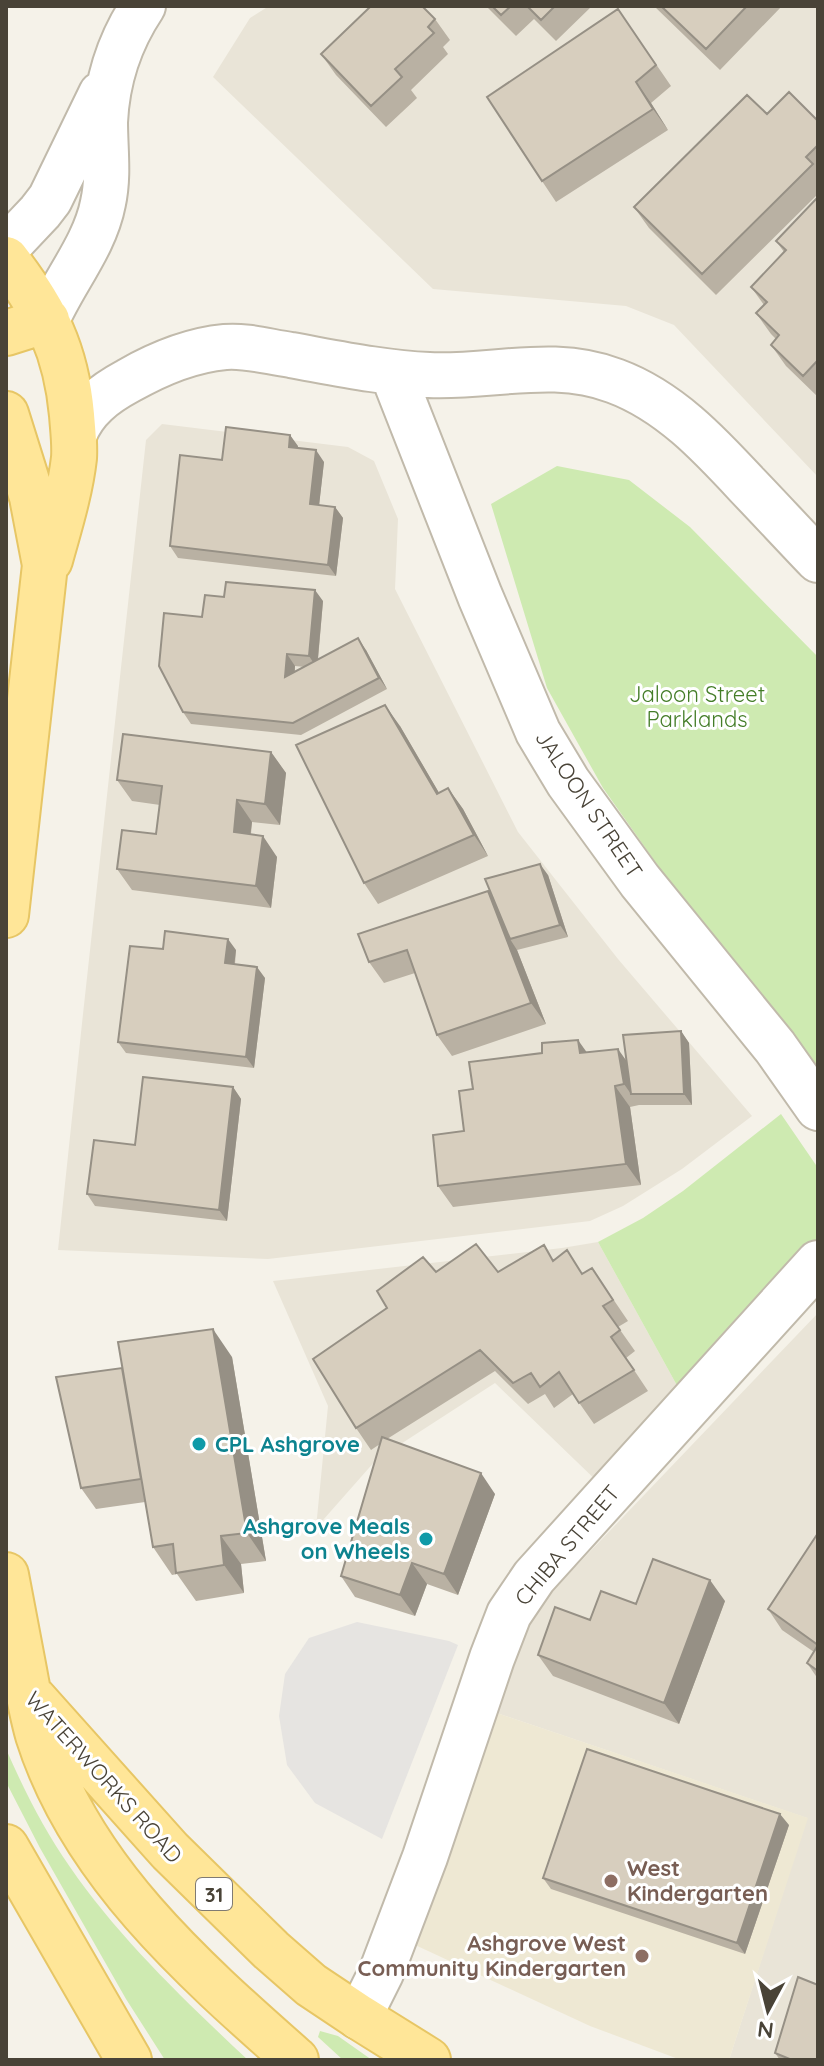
<svg xmlns="http://www.w3.org/2000/svg" width="824" height="2066" viewBox="0 0 824 2066" font-family="Quicksand,sans-serif">
<rect width="100%" height="100%" fill="#f5f2e9"/>
<path fill="#e9e4d7" d="M269 6H818V477L674 325 626 306 433 289 213 77 250 18Z
M162 424 348 447 374 461 398 519 395 589 518 832 618 959 752 1116 682 1169 623 1206 590 1221 268 1259 58 1250 83 1014 146 440Z
M598 1242 685 1400 603 1487 495 1383 376 1460 316 1528 328 1406 273 1281 562 1248Z
M818 1313V2060H729L807 1818 491 1711 514 1648 538 1606Z"/>
<path fill="#eee8d3" d="M491 1711 808 1818 729 2060H681L590 2026 413 1944Z"/>
<path fill="#ceeab1" d="M557 466 629 480 690 527 818 657V1080L697 921 603 788 547 688 491 504Z
M781 1114 818 1168V1253L685 1400 598 1242 643 1218 683 1191Z
M6 1749C24 1790 44 1830 70 1867 118 1937 186 2002 248 2060H165L126 1999 40 1848 6 1782Z
M320 2031 338 2036 372 2060H343L318 2037Z"/>
<path fill="#e6e4e1" d="M357 1622 449 1641 458 1645 382 1839 315 1803 287 1765 279 1716 285 1674 309 1638Z"/>
<g fill="none" stroke-linecap="round" stroke-linejoin="round">
<defs>
<path id="minor" d="M6 248 40 212 50 199 101 94
M47 320C64 281 95 245 103 203 109 176 105 149 105 122 107 79 119 42 143 6
M392 372 480 596 538 732 568 782 640 881 775 1047 818 1108
M74 435C84 409 104 394 128 381 156 365 192 350 225 347 246 345 269 352 291 355 336 363 383 373 429 375 492 378 554 357 615 381 669 401 709 444 747 485 771 510 794 535 818 560
M359 2017 381 1973 425 1857 492 1658 509 1614 534 1577 818 1263"/>
<path id="major" d="M6 259C46 311 66 350 72 415 73 429 75 444 74 458 70 493 59 527 50 560
M6 333 47 320
M6 414 32 497 45 565 6 915
M6 1575C12 1606 18 1638 24 1670 28 1692 32 1714 38 1735 81 1871 193 1969 296 2060
M34 1699 170 1851 271 1950 311 1985 359 2017 428 2060
M6 1847 129 2060"/>
</defs>
<use href="#minor" stroke="#c1baab" stroke-width="48"/>
<use href="#major" stroke="#e7c665" stroke-width="48"/>
<use href="#minor" stroke="#fff" stroke-width="44"/>
<use href="#major" stroke="#ffe698" stroke-width="44"/>
</g>
<path fill="#b9b1a3" fill-rule="evenodd" d="M369 6H422L435 19 450 40 443 47 448 54 411 90 417 98 386 127 336 75 321 54 370 7Z
M486 6H592L556 41 534 19 516 36Z
M654 6H782L720 70Z
M618 9 671 86 651 103 668 130 556 202 542 181Z
M767 114 818 121V194L716 295 649 228 634 207Z
M818 197V397L786 366 771 345 776 339 771 334 756 313 764 305 751 287 784 252 776 241Z
M290 435 298 448 324 462 319 505 335 507 343 518 336 576 178 558 170 546 222 460Z
M323 601 318 660 366 650 387 689 301 735 191 724 183 712 202 617ZM295 666 305 667 295 672Z
M400 726 439 793 448 788 463 809 488 856 378 904 364 883Z
M271 752 286 773 280 825 252 822 251 834 277 857 271 908 132 890 117 869 156 834 160 805 132 801 117 780Z
M548 875 568 937 517 950 546 1024 452 1056 437 1035 415 973 384 983 369 962 488 891 493 898Z
M163 949 236 950 235 964 265 978 254 1068 126 1053 118 1042Z
M681 1031 689 1043 692 1105H639L630 1107 641 1185 453 1207 438 1186 464 1131 587 1052 626 1060Z
M233 1087 241 1099 227 1221 95 1206 87 1194 135 1145Z
M554 1261 583 1273 592 1268 628 1321 618 1327 635 1351 626 1358 648 1391 594 1424 573 1394 554 1408 545 1394 528 1404 495 1371 387 1439 495 1494 458 1595 427 1584 415 1616 355 1597 341 1576 380 1444 371 1450 356 1428 387 1308 436 1272H498Z
M232 1357 266 1561 241 1564 244 1593 196 1601 177 1574 172 1575 153 1547 145 1502 96 1509 81 1488Z
M818 1533V1679L807 1663 814 1652 782 1630 768 1609Z
M725 1601 679 1724 553 1676 538 1655 590 1620 636 1604Z
M789 1825 745 1954 551 1889 543 1878Z
M775 2053 818 2060H780Z"/>
<path fill="#969085" d="M636 82 651 103 668 130 653 109Z
M290 435 298 446 297 458 289 447Z
M316 450 324 462 318 515 310 504Z
M335 507 343 518 336 576 328 565Z
M315 590 323 601 317 668 309 656Z
M358 638 366 650 387 689 379 678Z
M287 654 295 666 293 689 285 677Z
M385 705 400 726 452 815 437 794Z
M271 752 286 773 280 825 265 804Z
M448 788 463 809 488 856 474 835Z
M237 800 252 822 248 853 234 832Z
M263 836 277 857 271 908 256 886Z
M540 864 548 875 568 937 560 925Z
M488 891 503 912 510 939 517 950 546 1024 531 1003Z
M228 939 236 950 233 975 225 963Z
M257 967 265 978 254 1068 246 1057Z
M681 1031 689 1043 692 1105 684 1094Z
M578 1040 593 1061 580 1053Z
M618 1049 633 1070 631 1094 624 1084Z
M615 1086 630 1107 641 1185 626 1164Z
M233 1087 241 1099 227 1221 219 1210Z
M213 1329 232 1357 266 1561 247 1533Z
M481 1473 495 1494 458 1595 444 1574Z
M221 1536 241 1564 244 1593 224 1565Z
M412 1563 427 1584 415 1616 400 1595Z
M710 1580 725 1601 679 1724 664 1703Z
M780 1814 789 1825 745 1954 737 1943Z"/>
<path fill="#d7cebe" stroke="#969085" stroke-width="2" d="M371 6H422L435 19 428 27 434 33 395 69 402 77 371 106 321 54Z
M492 6H511L501 15Z
M527 6H555L541 20Z
M661 6H747L706 49Z
M618 9 656 65 636 82 653 109 542 181 487 97Z
M789 92 818 121V145L806 157 813 164 702 274 634 207 747 95 767 114Z
M818 197V360L803 376 771 345 779 335 756 313 767 302 751 287 786 250 776 241Z
M226 427 290 435 289 447 316 450 310 504 335 507 328 565 170 546 180 455 222 460Z
M226 582 315 590 309 656 287 654 285 677 358 638 379 678 293 723 183 712 159 666 164 613 202 617 205 595 224 597Z
M385 705 437 794 448 788 474 835 364 883 296 745Z
M123 734 271 752 265 804 237 800 234 832 263 836 256 886 117 869 122 830 156 834 162 786 117 780Z
M540 864 560 925 510 939 485 879Z
M488 891 531 1003 437 1035 407 950 369 962 358 934Z
M165 931 228 939 225 963 257 967 246 1057 118 1042 130 946 163 949Z
M681 1031 684 1094H631L623 1035Z
M578 1040 580 1053 618 1049 624 1084 615 1086 626 1164 438 1186 433 1135 464 1131 459 1091 473 1089 469 1062 542 1053V1043Z
M143 1077 233 1087 219 1210 87 1194 94 1140 135 1145Z
M476 1244 498 1272 544 1245 553 1261 567 1250 582 1274 592 1268 613 1300 603 1306 620 1330 611 1337 634 1370 579 1403 559 1372 540 1387 531 1373 513 1383 480 1350 356 1428 313 1359 387 1308 377 1291 423 1257 436 1272Z
M213 1329 247 1533 221 1536 224 1565 176 1573 173 1544 153 1547 118 1342Z
M122 1368 141 1479 81 1488 56 1377Z
M382 1437 481 1473 444 1574 412 1563 400 1595 341 1576Z
M818 1533V1645L768 1609Z
M653 1559 710 1580 664 1703 538 1655 555 1607 590 1620 601 1591 636 1604Z
M818 1645V1671L807 1663Z
M587 1749 780 1814 737 1943 543 1878Z
M798 1977 818 1985V2060H792L775 2053Z"/>
<g fill="#0f9aa8" stroke="#fff" stroke-width="3">
<circle cx="199" cy="1444" r="8"/>
<circle cx="426" cy="1539" r="8"/>
</g>
<g fill="#8d6e63" stroke="#fff" stroke-width="3">
<circle cx="611" cy="1881" r="8"/>
<circle cx="642" cy="1956" r="8"/>
</g>
<g text-anchor="middle" dominant-baseline="central" stroke-width="6" stroke-linejoin="round" paint-order="stroke">
<rect fill="#fff" stroke="#807b73" stroke-width="2" x="196" y="1878" width="36" height="32" rx="6"/>
<g font-size="20" font-weight="bold" fill="#494337">
<text x="214" y="1894">31</text>
</g>
<g font-size="22" fill="#447d28" stroke="#fff">
<text x="697" y="694">Jaloon Street<tspan x="697" dy="25">Parklands</tspan></text>
</g>
<g font-size="22" fill="#494337" stroke="#fff">
<text transform="translate(589 804) rotate(56)">JALOON STREET</text>
<text transform="translate(567 1545) rotate(-50)">CHIBA STREET</text>
<text transform="translate(104 1777) rotate(48)">WATERWORKS ROAD</text>
</g>
<g font-size="22" font-weight="bold" fill="#0d838f" stroke="#fff" text-anchor="start">
<text x="215" y="1444">CPL Ashgrove</text>
<text x="410" y="1526" text-anchor="end">Ashgrove Meals<tspan x="410" dy="25">on Wheels</tspan></text>
</g>
<g font-size="22" font-weight="bold" fill="#785e54" stroke="#fff" text-anchor="start">
<text x="627" y="1868">West<tspan x="627" dy="25">Kindergarten</tspan></text>
<text x="626" y="1943" text-anchor="end">Ashgrove West<tspan x="626" dy="25">Community Kindergarten</tspan></text>
</g>
</g>
<rect width="824" height="2066" fill="none" stroke="#494337" stroke-width="16"/>
<g transform="translate(768 2010) rotate(187)" stroke="#ffffff" stroke-width="6" paint-order="stroke">
<path d="M0-6L14 30L0 20L-14 30Z" fill="#494337"/>
<text y="-12" font-size="22" font-weight="bold" text-anchor="middle" fill="#494337">N</text>
</g>
</svg>
